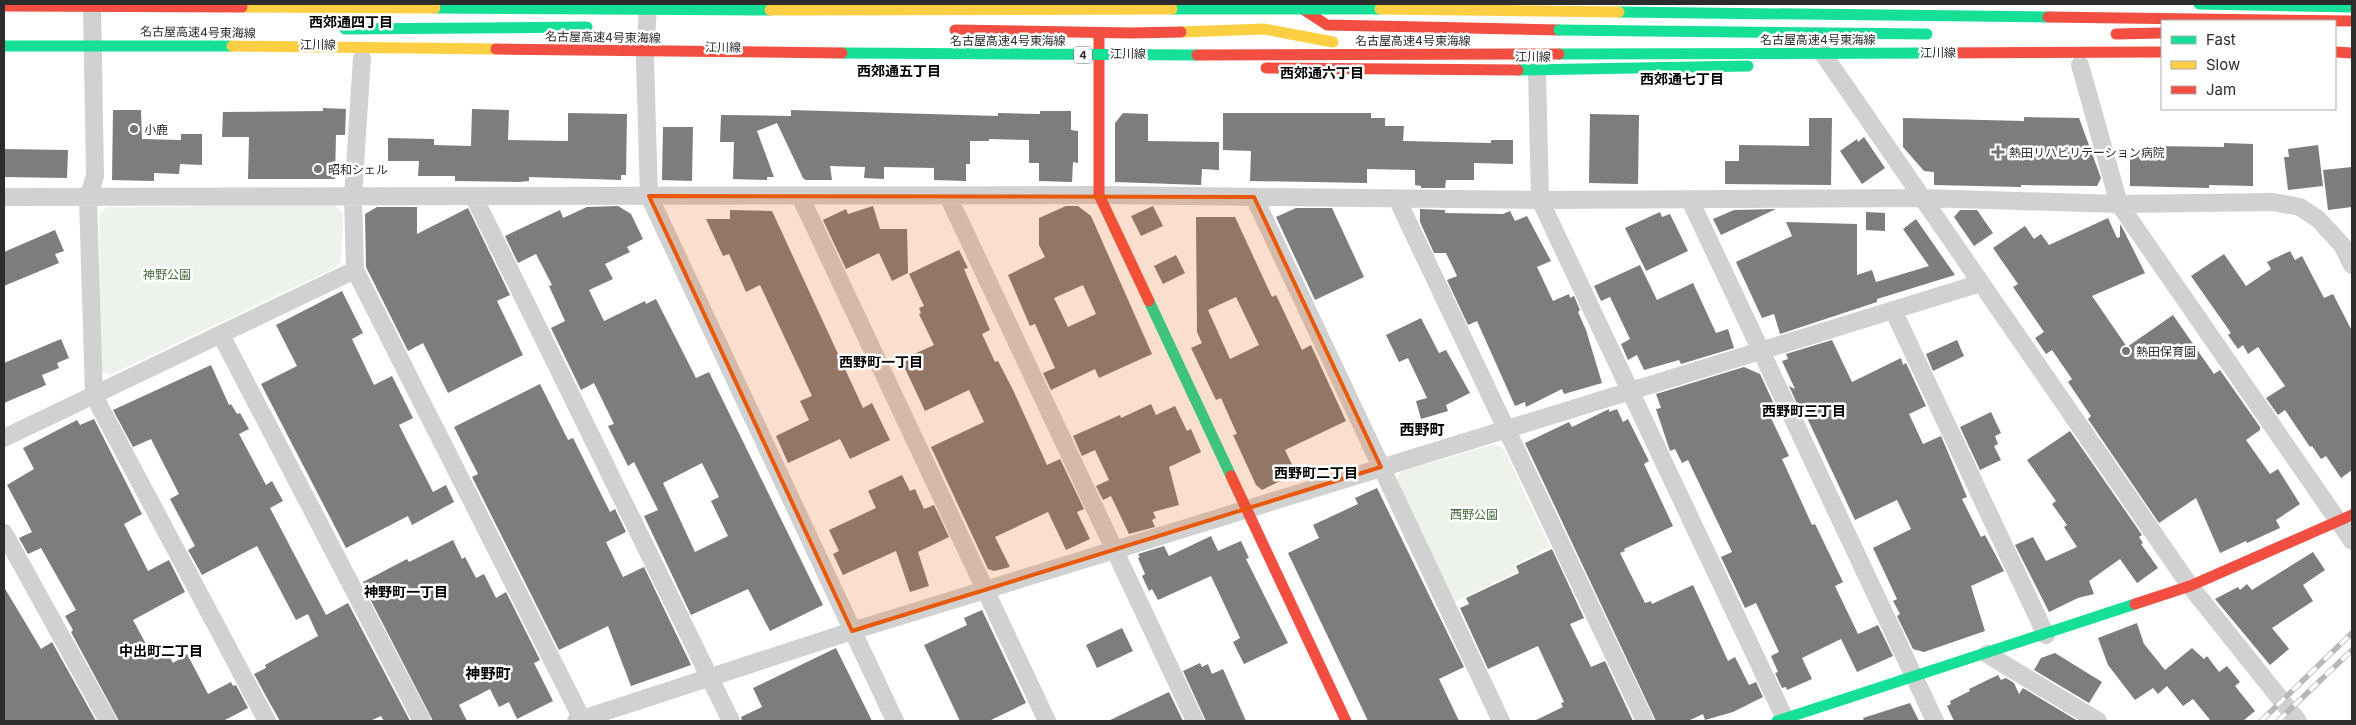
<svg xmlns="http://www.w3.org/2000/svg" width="2356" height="725" viewBox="0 0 2356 725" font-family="Inter,'Noto Sans JP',sans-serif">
<rect width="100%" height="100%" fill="#fff"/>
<path fill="#edf3ea" d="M335 205 343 214 341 262 335 268 110 375 101 371 99 215 107 207Z
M1494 444 1504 449 1550 547 1514 565 1517 572 1454 602 1397 480 1400 472Z"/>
<path fill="#7d7d7d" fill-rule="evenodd" d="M323 108 346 109 345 135H336L335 179H248L249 137H222L223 112 323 111Z
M472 109 509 110 508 140 568 141V113L627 114 626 175H621V180L529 177V181L519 182 455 181V176H418L419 161H388V138L434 139V145L471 146Z
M113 110H141L142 139 181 140V134H202V165L180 164 179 174 154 173V181L112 180Z
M791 110 998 116V113L1040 114V111H1071V130L1078 131V163L1073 162 1072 182 1039 181V163H1029V140L989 139V141H970V164H966V181L934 180V168L884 167V179L864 178 865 167 830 166 832 180H806L803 178 777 123 757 131 774 177H767V180L733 179 734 142H720L721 115 791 116Z
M1123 113 1148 114V141L1219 142V170L1202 169 1201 185 1115 182V123Z
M1223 113H1371V118H1385V126H1404L1403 141 1491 143V140H1513V164L1474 163V180H1446L1445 188H1421V186L1415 185V170L1367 169V183L1250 181 1251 151 1223 150Z
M1590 114 1639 115 1638 184 1589 183Z
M2024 117 2079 118 2101 178 2097 186 2021 185V187L1934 185V172L1924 171 1903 147V118L2024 121Z
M1809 118H1832L1831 185 1725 184V161H1739V145L1809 146Z
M663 127H693L692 181 662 180Z
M1864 137 1885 168 1862 184 1840 151 1857 139 1858 142Z
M2224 143 2253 144V186L2209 185V188L2130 186V154L2153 155V146L2224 147Z
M2318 145 2323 186 2288 190 2284 157H2289L2288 149Z
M4 149 68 150 67 178 4 177Z
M2352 167V207L2328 210 2323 170Z
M618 206 631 214 643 239 627 247 630 252 605 264 613 279 589 290 604 321 645 301 646 304 656 299 696 378 709 372 823 605 770 631 748 589 691 615 644 516 658 510 634 462 628 466 608 426 614 424 594 383 581 390 551 328 565 321 549 286 552 285 536 254 518 263 505 236 560 210 563 218 587 207ZM702 463 719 497 711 501 728 536 695 552 663 483Z
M873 206 880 229H907L908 273 892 281 879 253 846 269 823 220 846 209 848 214Z
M1066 206H1078L1091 216 1152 354 1099 378 1095 369 1051 390 1043 373 1055 368 1035 324 1030 326 1008 275 1045 257 1039 245V218ZM1083 285 1096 314 1068 327 1054 298Z
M1153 206 1163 226 1141 236 1131 216Z
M377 207H417V234L468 208 510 295 497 301 523 355 448 393 423 343 408 351 366 267 365 214Z
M1296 208H1332L1364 277 1315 300 1276 217Z
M1420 209 1445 210V213L1503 214 1510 211 1515 221 1527 216 1551 261 1537 267 1553 301 1569 294 1570 298 1574 296 1580 310 1578 312 1586 330 1602 383 1564 394 1562 389 1526 407 1525 402 1515 406 1477 321 1468 325 1447 280 1457 276 1446 253H1434L1420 222Z
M1776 209 1721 235 1713 219 1734 210Z
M730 210 772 211 863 408 872 403 890 440 850 459 840 439 788 463 776 436 809 420 800 401 812 396 760 285 746 292 729 254 723 256 706 219H730Z
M1960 210H1977L1993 233 1974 246 1954 217Z
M1660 212 1662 217 1670 214 1688 251 1646 271 1625 228Z
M1866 212 1885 213V231L1866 230Z
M1196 217H1235L1272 297 1276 295 1302 350 1311 345 1346 421 1285 450 1296 473 1262 490 1256 485 1233 435 1237 434 1221 398 1216 400 1191 348 1202 343 1197 332ZM1236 297 1259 345 1230 359 1208 310Z
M2108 218 2117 238 2120 237V224L2124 231 2145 273 2092 296 2127 347 2173 315 2214 374 2220 370 2260 427V430L2246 440 2270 474 2278 469 2300 504 2276 520 2280 528 2247 543 2246 541 2220 553 2196 498 2159 523 2088 419 2091 416 2068 382 2072 379 2052 350 2046 354 2035 338 2044 332 2013 287 2018 284 1993 248 2025 226 2034 239 2041 234 2049 245Z
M1916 219 1955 275 1877 299V302L1780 334 1774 314 1762 318 1736 262 1792 236 1786 222 1857 224V275L1872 270 1876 282 1929 266 1903 229Z
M55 230 64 251 55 254 59 263 4 286V252Z
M959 250 968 268 964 269 990 330 982 334 995 362 998 361 1013 390 1047 465 1060 459 1084 509 1077 512 1090 539 1066 550 1048 512 995 537 1010 567 994 571 988 569 931 447 984 422 969 390 925 411 901 360 934 345 919 314 921 313 919 308 924 306 909 274Z
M2290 251 2295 260 2302 256 2324 298 2333 294 2352 331V470L2341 478 2326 456 2321 459 2312 446 2310 447 2285 410 2278 415 2266 398 2285 386 2258 347 2248 354 2243 345 2238 349 2228 335 2231 333 2191 276 2224 254 2246 286 2271 269 2267 262Z
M1176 255 1185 273 1163 284 1154 266Z
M1640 265 1657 300 1693 283 1716 333 1728 329 1734 348 1681 364 1679 360 1644 370 1637 355 1628 360 1621 344 1630 339 1610 297 1601 301 1594 286Z
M342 291 363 333 352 339 374 385 392 376 413 418 399 425 433 492 446 485 454 502 412 525 408 516 346 548 261 384 297 366 276 325Z
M1421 318 1439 353 1446 350 1470 393 1446 405 1448 411 1421 419 1416 401 1427 398 1408 358 1399 362 1386 335Z
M61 339 69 358 57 363 59 368 42 375 46 385 4 403V363Z
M1832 340 1852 382 1901 358 1903 365 1906 363 1926 406 1909 414 1923 444 1941 436 1967 497 1962 499 1981 537 1985 535 2004 571 1971 586 1985 631 1924 652 1913 649 1897 616 1900 614 1893 601 1897 599 1873 548 1911 529 1897 500 1855 520 1801 405 1798 406 1789 386 1795 389 1782 361 1788 359 1786 354Z
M1957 340 1964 356 1933 371 1926 354Z
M211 365 229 405 231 404 237 414 240 413 249 429 239 434 266 485 272 481 283 501 270 508 326 615 348 603 410 721H384L381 716 370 721H280L267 698 254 674 266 668 265 665 318 636 308 614 296 620 257 546 202 575 188 550 195 546 170 499 179 494 151 439 133 447 113 410Z
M1744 367 1760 374 1779 415 1771 418 1789 456 1782 459 1812 525 1815 524 1843 582 1835 586 1858 634 1878 625 1893 656 1857 672 1841 639 1802 658 1812 679 1787 690 1786 687 1782 688 1775 673 1778 672 1771 656 1779 652 1756 603 1745 608 1721 557 1732 552 1688 460 1682 463 1675 449 1670 451 1656 409 1661 408 1656 394Z
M540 384 568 440 573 438 610 512 615 509 626 532 606 542 623 577 644 567 691 665 631 686 608 626 559 650 472 477 478 474 454 427Z
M1151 404 1156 415 1175 406 1187 431 1191 429 1201 452 1169 467 1179 505 1153 512 1156 518 1152 520 1155 527 1129 534 1111 496 1103 500 1096 486 1109 480 1095 450 1082 456 1073 436 1120 415 1121 418Z
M1609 409V412L1617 409 1623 422 1628 419 1649 461 1644 464 1673 526 1624 549 1625 551 1620 553 1645 603 1651 601 1652 604 1693 585 1728 661 1735 657 1749 685 1756 682 1763 697 1733 712 1705 720 1703 714 1688 721H1656L1525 443 1569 422 1572 427Z
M1991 412 2001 433 1995 436 1998 444 1994 446 2001 460 1980 470 1960 427Z
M94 419 142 514 124 524 148 571 169 560 185 592 133 620 154 659 167 652 173 663 187 654 208 694 231 682 233 686 236 685 248 708 223 721H119L71 632 73 630 65 616 76 610 41 548 28 554 19 538 32 532 7 485 34 469 23 448 77 420 80 425Z
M2070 431 2142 535 2139 537 2143 543 2141 544 2158 568 2137 583 2120 559 2089 581 2094 594 2078 598 2049 612 2015 545 2033 537 2046 561 2077 547 2064 527 2067 525 2052 504 2056 501 2027 460Z
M902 475 910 491 915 489 924 509 934 505 949 537 918 552 929 586 910 592 896 551 843 575 833 554 839 551 829 530 876 508 868 491Z
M1377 488 1464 667 1439 679 1459 721H1368L1288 553 1319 538 1313 525 1358 504 1355 498Z
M1211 536 1218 551 1241 541 1249 558 1246 559 1288 643 1244 664 1233 642 1240 638 1211 576 1158 600 1152 589 1149 591 1142 576 1145 574 1138 558 1140 557 1138 554 1164 546 1169 556Z
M453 540 462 559 465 557 476 578 484 574 496 598 506 592 540 660 534 663 553 701 517 719 509 702 499 707 490 689 459 705 467 721H433L367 593 369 592 363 582 407 559 409 562Z
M1552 549 1584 618 1570 624 1591 667 1605 661 1633 721H1534L1563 707 1561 703 1564 702 1538 646 1488 669 1460 608 1469 604 1466 598 1519 573 1516 566Z
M2313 552 2325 570 2303 585 2313 601 2272 628 2289 649 2270 665 2215 599 2238 587 2240 590 2247 584 2252 590Z
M4 587 41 649 52 642 96 721H4Z
M982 610 1026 703 989 721H960L924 645 967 625 964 618Z
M2137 623 2144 644 2165 670 2192 648 2204 659 2207 656 2219 672 2227 666 2240 682 2235 686 2255 711 2243 721H2211L2193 699 2183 706 2167 686 2158 694 2153 688 2135 700 2108 665 2098 638Z
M1122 628 1133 651 1097 668 1086 645Z
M836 648 872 721H742L741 717 762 707 753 688Z
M2055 653 2102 682 2089 703 2034 670 2041 658Z
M1200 663 1202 667 1208 664 1212 674 1223 669 1246 721H1206L1183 671Z
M1998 675 2001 680 2006 678 2014 683 2019 694 2023 688 2078 721H1954L1947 706 1951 704 1950 701 1970 691 1969 689Z
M1169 692 1183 721H1108Z
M1910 703 1919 721H1864L1863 718Z"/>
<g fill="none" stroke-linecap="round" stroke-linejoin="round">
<path stroke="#d1d1d1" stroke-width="18" d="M92 4 95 176 88 198 94 396 267 721
M648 4 645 60 649 196 895 721
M1819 48 2190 586 2298 721
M362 58 353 197 355 270 583 721
M2080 65 2119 204 2352 541
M1537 70 1540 200 1786 721
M800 196 1047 721
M948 196 1195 721
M4 197 1099 195 1540 200 1923 198 2119 204 2273 202 2300 207 2318 219 2342 245 2352 265
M474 197 731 721
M1254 197 1501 721
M1397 199 1645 721
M1690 200 1935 721
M1893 310 2046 635
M221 335 422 721
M4 438 355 270
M4 533 108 721
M1987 654 2098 721
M576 721 852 631 1981 283"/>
<path stroke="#16e098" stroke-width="11" d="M2199 4 2352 7
M1518 70 1748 66
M1149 301 1231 476
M1777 721 2135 604"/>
<path stroke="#f24e42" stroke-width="11" d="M1301 8 1327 25 1559 30
M1099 34V195L1149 301
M2116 34 2162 33
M2335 52 2352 53
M1266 68 1518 70
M1231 476 1346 721
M2135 604 2190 586 2352 515"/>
<defs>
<path id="rail" d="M2261 721 2352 633
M2278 721 2352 650"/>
</defs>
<use href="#rail" stroke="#b8b8b8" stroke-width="5.5"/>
<use href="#rail" stroke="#fff" stroke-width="4" stroke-dasharray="11" stroke-linecap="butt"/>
<path stroke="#16e098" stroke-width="11" d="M435 8 770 10
M1172 9H1380
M1619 12 2048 17
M345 29 587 27
M1559 30 1927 34
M4 46H232
M842 53 1197 55
M1559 54 1940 53"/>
<path stroke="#ffcf43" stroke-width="11" d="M242 7 435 8
M1380 9 1619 12
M770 10 1172 9
M1181 32 1264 29 1333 42
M232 46 496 49"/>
<path stroke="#f24e42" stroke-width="11" d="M4 6 242 7
M2048 17 2352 21
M955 30 1131 33 1181 32
M496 49 842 53
M1940 53 2162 52
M1197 55 1559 54"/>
</g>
<path fill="#e8590c" fill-opacity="0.2" stroke="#e8590c" stroke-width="4" stroke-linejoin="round" d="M649 196 1254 197 1381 467 852 631Z"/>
<g fill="#767676" stroke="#fff" stroke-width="2">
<circle cx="134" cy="129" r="5"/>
<path d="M1995.5 144.5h5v5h5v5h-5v5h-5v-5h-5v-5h5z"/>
<circle cx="318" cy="169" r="5"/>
<circle cx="2126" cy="351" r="5"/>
</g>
<g text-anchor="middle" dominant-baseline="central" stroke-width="5" stroke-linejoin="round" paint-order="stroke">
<rect fill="#fff" stroke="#6b6b6b" stroke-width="1" x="1074" y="46.5" width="18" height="17" rx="4"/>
<g font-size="11" font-weight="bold" fill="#2c2c2c">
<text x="1083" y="55">4</text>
</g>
<g font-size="12" fill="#2c2c2c" stroke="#fff">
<text transform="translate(198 32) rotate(1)">名古屋高速4号東海線</text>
<text transform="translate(603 37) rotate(1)">名古屋高速4号東海線</text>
<text x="1818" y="39">名古屋高速4号東海線</text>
<text x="1008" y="40">名古屋高速4号東海線</text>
<text x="1413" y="40">名古屋高速4号東海線</text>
<text x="318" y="44">江川線</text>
<text transform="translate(723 47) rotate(1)">江川線</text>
<text x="1938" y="52">江川線</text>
<text x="1128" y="53">江川線</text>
<text x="1533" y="56">江川線</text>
</g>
<g font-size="12" fill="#2c2c2c" stroke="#fff" text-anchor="start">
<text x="144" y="129">小鹿</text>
<text x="2009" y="152">熱田リハビリテーション病院</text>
<text x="328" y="169">昭和シェル</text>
<text x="2136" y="351">熱田保育園</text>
</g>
<g font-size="12" fill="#476839" stroke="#fff">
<text x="167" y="274">神野公園</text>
<text x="1474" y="514">西野公園</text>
</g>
<g font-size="14" font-weight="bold" fill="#000" stroke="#fff">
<text x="351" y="21">西郊通四丁目</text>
<text x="899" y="70">西郊通五丁目</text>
<text x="1322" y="72">西郊通六丁目</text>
<text x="1682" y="78">西郊通七丁目</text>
<text x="881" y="361">西野町一丁目</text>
<text x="1804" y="410">西野町三丁目</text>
<text x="1316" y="472">西野町二丁目</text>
<text x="406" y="591">神野町一丁目</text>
<text x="161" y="650">中出町二丁目</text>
</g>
<g font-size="15" font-weight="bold" fill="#000" stroke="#fff">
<text x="1422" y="429">西野町</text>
<text x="488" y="673">神野町</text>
</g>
</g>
<rect width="2356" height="725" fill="none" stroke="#2c2c2c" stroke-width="10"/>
<rect x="2161" y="20" width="175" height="90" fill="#ffffff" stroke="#ababab"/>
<rect x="2171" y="36" width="25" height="8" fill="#16e098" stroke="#ababab"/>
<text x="2206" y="45" font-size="15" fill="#2c2c2c">Fast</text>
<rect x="2171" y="61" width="25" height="8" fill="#ffcf43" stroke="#ababab"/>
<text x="2206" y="70" font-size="15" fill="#2c2c2c">Slow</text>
<rect x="2171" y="86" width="25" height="8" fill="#f24e42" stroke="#ababab"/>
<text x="2206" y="95" font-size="15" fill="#2c2c2c">Jam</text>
</svg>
